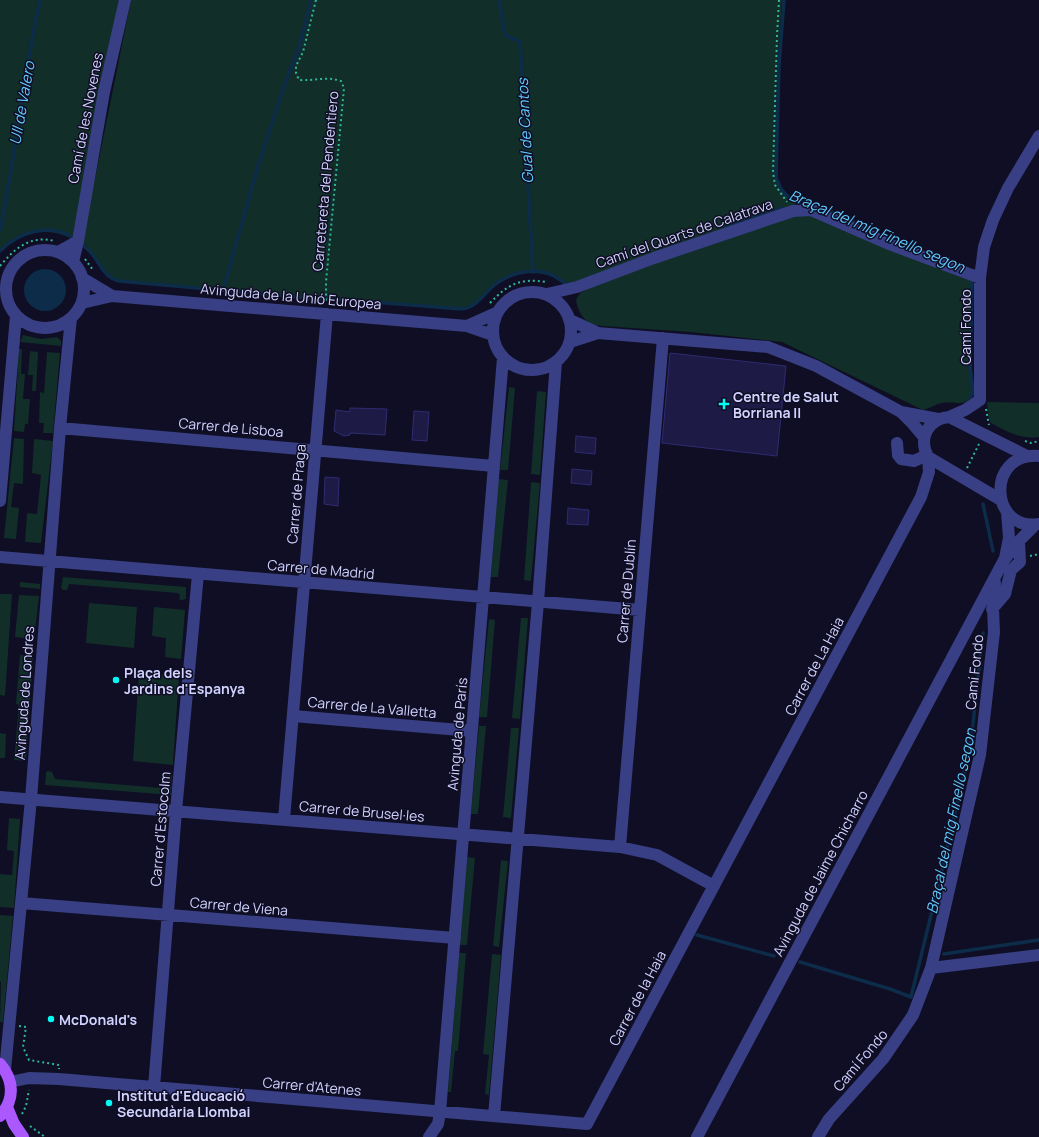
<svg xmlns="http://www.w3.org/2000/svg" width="1039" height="1137" viewBox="0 0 1039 1137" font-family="Manrope,sans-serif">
<rect width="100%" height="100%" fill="#0f0e24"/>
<path fill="#112e29" d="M0 0H120L75 233 72 239C47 225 19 233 0 252Z
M131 0H782L777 73 775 178C781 193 786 197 800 203L569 285C563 282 558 279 552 276 533 268 508 273 494 287 482 297 478 307 462 310L278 295 115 280 104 272 92 254 82 243Z
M806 214 973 280 972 369 975 394C964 408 956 401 942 403 936 404 930 408 923 410L782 342 691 332 602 326C599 325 592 325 589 323 582 318 577 308 576 300L580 293 600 283 786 217Z
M23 335 41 339 57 337 61 341V346L20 342Z
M19 349H22L21 374H25L23 399H30L28 424H25L24 432 14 431Z
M30 351 38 352 36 391H32L33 375H28Z
M47 352 60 353 53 433H43L44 423H39L40 392 44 393Z
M509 387 515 388 508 470H500Z
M537 391 546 392 540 475 531 474Z
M987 402 1039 403V437C1021 440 1006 431 991 423L989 419Z
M14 438 24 439 23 484 14 483 11 507 19 508 16 539 4 538Z
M34 439 53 441 41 543 25 542 27 513 37 514 41 475 32 473Z
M498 479 508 480 498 577H491Z
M531 482 540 483 531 581 524 580Z
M63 577 186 587V599L181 600 179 599 180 595 177 593 69 584 67 590H63L61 588Z
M20 582 40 584V589L20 587Z
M0 594H12L5 696 0 695Z
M19 595 39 596 34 639 15 637Z
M89 603 137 607 134 648 86 643Z
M154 607 185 610 181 659 165 657 166 638 152 636Z
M521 618H528L520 719 512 718Z
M489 619 495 620 487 717H479Z
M20 655 33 656 26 761 14 760 19 705 16 704Z
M139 673 179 676 173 765 133 761Z
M479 726H486L478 814H471Z
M511 728H519L511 818 503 817Z
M0 733 6 734 5 758H0Z
M47 771 52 772 55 779 161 788 163 786 164 776 168 773 171 774 172 777 171 795 45 785 46 773Z
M9 818 20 819 14 908 0 907V874L12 875 14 851 7 850Z
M467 857 475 858 467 945H459Z
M501 860 508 861 499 947 493 946Z
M0 915 13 916 3 1022H0L1 982 0 981Z
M459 953H466L458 1051H455L451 1092H448Z
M492 954 501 955 489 1095 485 1094 489 1055 483 1054Z"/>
<path fill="#0c2c4a" d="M24 290a21 21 0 1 1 42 0a21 21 0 1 1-42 0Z"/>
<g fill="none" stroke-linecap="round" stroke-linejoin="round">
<path stroke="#0c2c4a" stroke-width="3.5" d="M499 0 505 35 520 42 533 272
M784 0 779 65 776 178 781 189 787 196 828 210 867 228
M726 227 782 208
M0 230C16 154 23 76 40 0
M83 245C86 248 90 251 92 254 101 265 104 277 119 281L321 299
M0 251C18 233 48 222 72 237
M223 290 258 166 287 78 299 48 311 0
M335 299 462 309C475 307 480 299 489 290 505 274 531 266 552 275 558 278 563 282 568 285L570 284
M970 397 973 393 970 368 972 279
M983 504 993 551
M697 935 774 956
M944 954 1039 940
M800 962 890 989 911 997 942 870 970 747 973 724 983 633"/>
</g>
<path fill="#1d1a45" stroke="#302b72" d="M670 353 786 366 777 456 662 443Z
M350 408 387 409 385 435 350 433V435L344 436 334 431 336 410 350 412Z
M414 411 429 412 427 441 412 440Z
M576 436 596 438 595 454 575 452Z
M572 469 592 471 591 485 571 483Z
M325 477 339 478 338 506 324 504Z
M568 508 589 510 588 525 567 524Z"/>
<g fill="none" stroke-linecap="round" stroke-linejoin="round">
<path stroke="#2db79d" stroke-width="2" stroke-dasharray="2 3" stroke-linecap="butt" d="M316 0 303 52 296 66V73L299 80C315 81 326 76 341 81L344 88 326 282V303
M779 0 777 35 773 172 775 185 787 202
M85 259 93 270
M0 266C15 248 30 235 55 241
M490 303C508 284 520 278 546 282
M986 409 989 425
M1025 441 1031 443 1039 441
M967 468 979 444
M1030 556 1039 554
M19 1026 26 1027 23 1047 29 1060 59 1065V1069
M22 1114 26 1106 29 1090
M30 1126 45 1137"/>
<path stroke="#383f84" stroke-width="12" d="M78 241 104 92 125 0
M6 289a39 39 0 1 1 78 0a39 39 0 1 1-78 0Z
M58 252 78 241 73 262
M82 278 112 296
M493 331a39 39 0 1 1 78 0a39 39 0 1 1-78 0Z
M547 294 577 287 654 258 793 211 811 210 889 244 980 278
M82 303 112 296 467 326 493 335
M570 320 598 333 768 347 816 366 901 412 913 424 924 437
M467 326 496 313
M570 342 598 333
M901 412 938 419
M949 417 965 410 980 400V278L984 247 993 220 1008 188 1039 136
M60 428 494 466
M897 443 898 455 901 459 914 461 927 455
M1039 456C985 452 990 532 1039 524
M1001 500 928 457C918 438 928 419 949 417L1027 456
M0 501 16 316
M0 557 640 610
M1005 558 1009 538 1007 512
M992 609 1005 594 1011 570 1020 562 1019 541
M293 716 472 731
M0 797 620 847 657 855 714 886
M284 819 327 314
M620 847 663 338
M21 903 455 938
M931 968 1039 955
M5 1070 31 799 60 428 71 318
M10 1082 29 1078 59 1079 587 1124 921 497 929 472 928 457
M154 1087 176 811 198 574
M494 1116 538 602 556 362
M429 1137 438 1124 440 1112 503 358
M697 1137 1004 560 1019 541 1035 525
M818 1137 829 1119 883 1059 913 1015 931 968 980 755 994 632 993 608 995 583"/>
<path stroke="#ab58ff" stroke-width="12" d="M0 1064C14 1080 15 1100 0 1116
M7 1107 14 1124 23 1137"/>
</g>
<g fill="#00fcf4" stroke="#0f0e24" stroke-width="1.5">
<path d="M722 398h4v4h4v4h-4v4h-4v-4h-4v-4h4z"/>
<circle cx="116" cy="680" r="4"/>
<circle cx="51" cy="1019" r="4"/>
<circle cx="109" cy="1103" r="4"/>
</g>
<g text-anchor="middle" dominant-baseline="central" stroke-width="3" stroke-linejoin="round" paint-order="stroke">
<g font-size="14" fill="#d1d2ff" stroke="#0f0e24">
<text transform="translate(85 118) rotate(-79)">Camí de les Novenes</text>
<text transform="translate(325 181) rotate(-85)">Carretereta del Pendentiero</text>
<text transform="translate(684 233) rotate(-19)">Camí del Quarts de Calatrava</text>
<text transform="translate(291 296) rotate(5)">Avinguda de la Unió Europea</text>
<text transform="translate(965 327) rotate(-90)">Camí Fondo</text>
<text transform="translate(231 427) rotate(5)">Carrer de Lisboa</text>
<text transform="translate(296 494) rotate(-85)">Carrer de Praga</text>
<text transform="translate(321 569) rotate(5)">Carrer de Madrid</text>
<text transform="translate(626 591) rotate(-85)">Carrer de Dublín</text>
<text transform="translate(814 666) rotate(-62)">Carrer de La Haia</text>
<text transform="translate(974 672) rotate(-84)">Camí Fondo</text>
<text transform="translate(24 693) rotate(-86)">Avinguda de Londres</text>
<text transform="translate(372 707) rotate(5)">Carrer de La Valletta</text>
<text transform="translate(457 734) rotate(-85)">Avinguda de París</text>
<text transform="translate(362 811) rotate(5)">Carrer de Brusel·les</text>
<text transform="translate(160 829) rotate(-85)">Carrer d'Estocolm</text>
<text transform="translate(820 873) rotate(-62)">Avinguda de Jaime Chicharro</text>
<text transform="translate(239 906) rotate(5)">Carrer de Viena</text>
<text transform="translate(637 998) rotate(-62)">Carrer de la Haia</text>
<text transform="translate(860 1060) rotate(-50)">Camí Fondo</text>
<text transform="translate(312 1086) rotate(5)">Carrer d'Atenes</text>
</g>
<g font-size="14" font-weight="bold" fill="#d1d2ff" stroke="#0f0e24" text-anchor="start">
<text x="733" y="396">Centre de Salut<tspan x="733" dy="16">Borriana II</tspan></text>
<text x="124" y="672">Plaça dels<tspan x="124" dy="16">Jardins d'Espanya</tspan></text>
<text x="59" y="1019">McDonald's</text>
<text x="117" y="1095">Institut d'Educació<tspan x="117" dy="16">Secundària Llombai</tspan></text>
</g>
<g font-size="15" font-style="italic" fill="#5fcaff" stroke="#0f0e24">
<text transform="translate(22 103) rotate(-80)">Ull de Valero</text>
<text transform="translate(525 131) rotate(-93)">Gual de Cantos</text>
<text transform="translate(877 231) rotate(23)">Braçal del mig Finello segon</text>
<text transform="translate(951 821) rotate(-78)">Braçal del mig Finello segon</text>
</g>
</g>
</svg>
